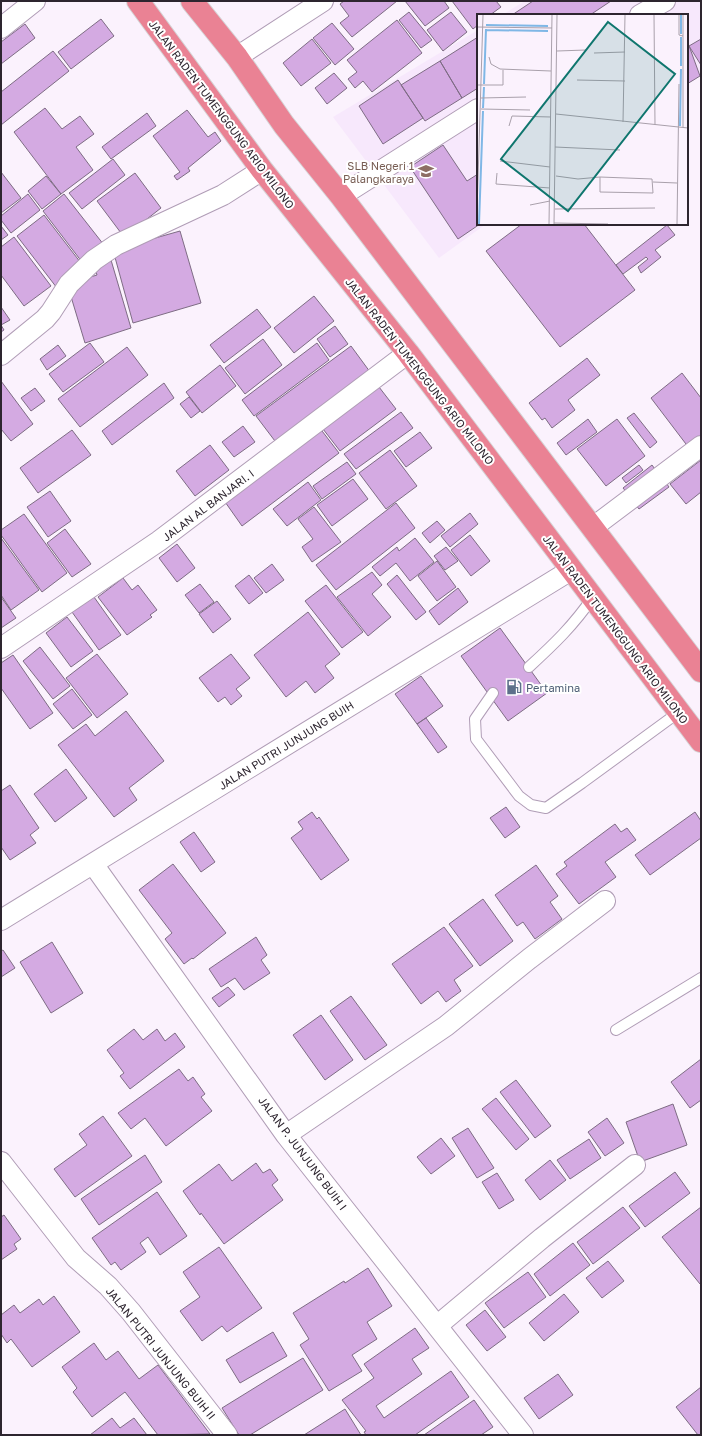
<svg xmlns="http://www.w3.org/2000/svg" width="702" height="1436" viewBox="0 0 702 1436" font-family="'Golos Text',sans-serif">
<rect width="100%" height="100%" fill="#fbf2fd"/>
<path fill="#f7e8fc" d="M525 1H701V75L687 83V15H502Z
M478 30V224H486L439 258 333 117Z"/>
<path fill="#d4aae2" stroke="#7e6c84" d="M344 1H397L352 37 340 23 349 16 340 4Z
M405 1H444L449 8 425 26Z
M452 1H496L501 7 490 15H478V25L473 29Z
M533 1H611L590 15H512Z
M409 12 432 40 421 48 399 20Z
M451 12 467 32 443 51 427 30Z
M101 19 114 36 71 69 58 52Z
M397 20 422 53 372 92 363 81 355 88 348 79 357 72 347 60Z
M332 23 354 49 335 65 313 38Z
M25 24 35 38 1 64V42Z
M478 37V88L462 98 440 61Z
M312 39 331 63 301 86 283 63Z
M701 39V65L689 46Z
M687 43H688L700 76 687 84Z
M53 51 69 71 1 125V92Z
M440 61 462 98 425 121 401 85Z
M334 73 347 88 327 104 315 88Z
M398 80 423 118 383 144 359 106Z
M45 108 62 129 80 116 94 134 76 147 93 170 61 194 14 132Z
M187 110 208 137 215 132 221 141 188 168 190 171 177 180 174 176 180 172 153 136Z
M147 113 156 126 111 159 102 147Z
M443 145 467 181 478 174V224H480L458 239 410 167Z
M113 159 125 175 82 209 69 193Z
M1 172 21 198 1 213Z
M135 173 161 208 124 237 97 201Z
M46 176 61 194 42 209 28 191Z
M28 194 40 210 11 233 1 220V216Z
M64 194 104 245 82 262 43 211Z
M44 215 84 267 57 288 17 236Z
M522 224H584L635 290 560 347 486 251Z
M667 225 675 235 655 250 661 257 641 273 638 267 648 259 646 257 623 274 616 265Z
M1 226 8 235 1 240Z
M180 231 201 303 133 323 113 250Z
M14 237 51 286 24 306 1 275V247Z
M111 260 131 328 85 343 69 290 77 281 97 275 94 265Z
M314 296 334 321 294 353 274 328Z
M1 307 10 320 1 325 4 330 1 332Z
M257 309 271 327 224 363 210 345Z
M335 326 348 344 330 357 317 339Z
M263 339 282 365 245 394 225 368Z
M90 343 104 362 63 392 49 374Z
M317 343 329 360 254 416 242 400Z
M58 345 66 356 47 370 40 359Z
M351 346 373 376 278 445 256 416Z
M127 347 148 375 80 427 58 399Z
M587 358 600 375 568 400 575 410 552 428 545 418 542 420 529 403Z
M220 365 236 386 202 413 186 392Z
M682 373 701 398V439L689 448 651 398Z
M1 381 33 424 11 441 1 429Z
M164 383 174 398 112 445 102 431Z
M379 387 396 409 340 451 323 429 331 424 327 419 366 390 370 394Z
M35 388 45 401 31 411 21 398Z
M189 397 200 411 191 418 180 404Z
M401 412 413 428 356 469 344 454Z
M634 413 657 442 650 448 627 418Z
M588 419 597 432 566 455 557 443Z
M617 419 645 456 606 486 577 449Z
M243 426 255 442 234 457 222 442Z
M319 427 339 453 242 526 223 499Z
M72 430 91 455 38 493 20 468Z
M420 432 432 448 406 467 394 451Z
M210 445 229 470 195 496 176 471Z
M390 450 417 486 386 509 359 473Z
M701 460V492L686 504 670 484Z
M347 462 356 474 322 499 313 486Z
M639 465 643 470 626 483 622 478Z
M652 465 657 472 628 494 623 488Z
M353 479 368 499 332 526 317 505Z
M664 480 669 487 639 509 634 503Z
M308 482 321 500 287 526 273 509Z
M50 491 71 521 48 537 27 507Z
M396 503 415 528 336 590 316 565Z
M314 507 341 542 312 562 302 547 313 539 298 519Z
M470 513 478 524 450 547 441 536Z
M24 514 67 573 42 592 1 535V530Z
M437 521 445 530 430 543 422 533Z
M65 529 91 564 72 577 47 543Z
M470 535 490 561 471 576 451 550Z
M1 538 39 590 11 610 1 595Z
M415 538 434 562 410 581 396 563 380 576 372 567 397 547 399 551Z
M177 544 195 568 177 582 159 558Z
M446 547 458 561 445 570 434 556Z
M437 561 456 587 437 601 418 576Z
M272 564 284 580 266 593 254 578Z
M372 572 382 585 372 594 391 617 368 636 337 597Z
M249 575 263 593 249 604 235 586Z
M397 575 426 612 416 620 387 584Z
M123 578 132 590 138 585 157 610 150 615 152 617 127 635 98 597Z
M200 584 214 602 199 613 185 595Z
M326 585 363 632 342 648 305 601Z
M458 588 468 602 439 625 429 611Z
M1 597 16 618 1 628Z
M94 597 121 635 99 650 72 612Z
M217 601 231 619 213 633 199 614Z
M308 612 340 654 325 666 334 678 315 693 306 681 286 697 254 655Z
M67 617 93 651 71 667 46 633Z
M500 628 547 693 508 721 461 656Z
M40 647 70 686 53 699 23 661Z
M97 654 128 694 97 718 66 678Z
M231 654 250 678 236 689 242 696 231 705 225 697 218 702 199 678Z
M13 655 53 713 30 729 1 688V663Z
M421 676 443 706 417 724 395 694Z
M72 689 92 715 73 729 53 704Z
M126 711 164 761 129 788 137 800 114 817 58 745 86 724 95 736Z
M426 718 447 747 438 753 417 724Z
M66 769 87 798 55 822 34 794Z
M10 785 39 828 30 835 36 843 10 860 1 847V791Z
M506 807 520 827 505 838 490 818Z
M312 812 317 819 319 817 349 860 321 880 291 838 303 829 298 822Z
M695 812 701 821V838L650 875 635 855Z
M615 824 621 832 627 828 636 840 605 862 616 877 579 904 556 874 567 866 564 862Z
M194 832 215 862 201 872 180 842Z
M173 864 226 933 193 959 192 958 184 964 165 939 172 933 139 890Z
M536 865 558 896 550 902 562 919 535 939 523 922 517 926 495 895Z
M483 899 513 941 480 966 449 924Z
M444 927 473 966 454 980 461 991 446 1002 438 991 421 1004 392 964Z
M256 937 267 955 261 960 270 973 244 990 235 978 221 987 209 969Z
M52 942 83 993 51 1013 20 962Z
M3 950 15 968 1 977V951Z
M228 987 235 995 219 1007 212 998Z
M351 996 387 1045 365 1060 330 1011Z
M321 1015 353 1060 325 1080 293 1035Z
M134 1029 143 1040 157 1029 165 1041 175 1033 185 1047 130 1089 120 1076 124 1073 107 1050Z
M701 1059V1100L690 1108 671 1082Z
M179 1069 188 1081 193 1077 205 1094 201 1097 212 1111 166 1146 145 1118 131 1129 118 1113Z
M516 1080 551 1126 535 1138 500 1092Z
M496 1098 529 1139 516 1150 482 1109Z
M673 1104 687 1145 640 1162 626 1122Z
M103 1116 132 1156 75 1197 54 1169 87 1145 79 1134Z
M607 1118 624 1143 605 1156 588 1132Z
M468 1128 494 1168 477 1178 452 1138Z
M441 1138 455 1156 431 1174 417 1157Z
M589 1139 601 1158 570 1179 557 1160Z
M145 1155 162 1182 99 1225 81 1199Z
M550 1160 566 1180 540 1200 525 1180Z
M256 1163 263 1173 270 1169 278 1180 272 1185 283 1200 224 1244 201 1213 200 1215 183 1191 219 1164 232 1181Z
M675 1172 690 1193 645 1227 629 1206Z
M497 1173 514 1200 499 1209 482 1182Z
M157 1192 187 1236 160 1255 148 1237 140 1243 146 1252 121 1270 115 1262 111 1265 92 1238Z
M623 1207 640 1228 593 1264 577 1242Z
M701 1207V1283L700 1284 662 1237Z
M4 1215 21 1239 14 1244 17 1249 1 1260V1217Z
M573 1243 590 1265 550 1296 534 1274Z
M219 1247 262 1308 227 1332 222 1326 202 1341 180 1311 200 1297 183 1272Z
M608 1261 624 1281 602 1298 586 1278Z
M368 1268 392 1306 367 1322 377 1339 352 1355 362 1371 329 1391 300 1345 309 1339 293 1313 344 1281 345 1283Z
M528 1272 546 1297 504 1328 485 1303Z
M564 1294 579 1312 544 1341 529 1323Z
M54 1296 80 1332 32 1367 11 1339 7 1343 1 1334V1315L14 1305 20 1313 39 1299 43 1305Z
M485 1310 506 1337 487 1351 466 1325Z
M415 1328 429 1348 412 1359 422 1374 376 1406 384 1418 451 1371 469 1397 415 1435H366L364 1432 366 1431 342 1400 374 1378 364 1364Z
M273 1332 287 1356 240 1383 226 1360Z
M94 1343 106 1360 118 1351 139 1379 158 1365 210 1434 158 1435 125 1392 92 1417 73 1392 77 1388 62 1367Z
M303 1358 323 1390 250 1435H239L222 1408Z
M558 1374 573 1395 539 1419 524 1398Z
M701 1387V1435H698L676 1407Z
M474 1400 493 1427 481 1435H424Z
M345 1409 361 1435H304Z
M112 1418 120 1428 134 1418 147 1435H90Z"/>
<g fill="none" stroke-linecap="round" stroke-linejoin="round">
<defs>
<path id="lane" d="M529 667C554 644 573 626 593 597
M493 693 475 719 476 739 519 796 531 805 546 808 582 783 679 712
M616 1030 701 978"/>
<path id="street" d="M640 15 665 1
M1 28 35 1
M237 57 323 1
M341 196 478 109
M1 355 45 319 51 312 69 284 94 260 116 245 223 195 262 170
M592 528 701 446
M1 648 159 541 408 353
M93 864 286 1135 523 1435
M1 920 571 570
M286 1135 446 1026 529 959 605 901
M1 1162 76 1258 108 1286 131 1312 227 1435
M438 1325 542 1238 635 1165"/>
<path id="highway" d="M138 1 262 170 408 353 701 741
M192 1 237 57 284 125 341 196 701 671"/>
</defs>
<use href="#lane" stroke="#b09db6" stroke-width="12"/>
<use href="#street" stroke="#b09db6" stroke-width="22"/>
<use href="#highway" stroke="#d5d3d5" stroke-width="24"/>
<use href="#lane" stroke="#fff" stroke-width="10"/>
<use href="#street" stroke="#fff" stroke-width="20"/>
<use href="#highway" stroke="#ea8294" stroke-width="22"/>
</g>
<defs>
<symbol id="school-bare" viewBox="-9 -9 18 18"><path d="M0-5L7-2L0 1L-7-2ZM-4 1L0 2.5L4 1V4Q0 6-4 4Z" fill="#8d6e63" stroke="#fff" stroke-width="2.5" paint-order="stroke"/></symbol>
<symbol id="fuel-bare" viewBox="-9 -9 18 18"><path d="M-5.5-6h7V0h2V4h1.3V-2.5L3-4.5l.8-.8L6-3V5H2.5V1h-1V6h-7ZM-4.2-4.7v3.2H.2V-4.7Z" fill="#5c6f8a" stroke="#fff" stroke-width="2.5" paint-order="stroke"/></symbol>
</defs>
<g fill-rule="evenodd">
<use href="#school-bare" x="415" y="160" width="22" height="22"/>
<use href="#fuel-bare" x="503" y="676" width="22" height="22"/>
</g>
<g text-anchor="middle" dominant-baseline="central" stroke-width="4" stroke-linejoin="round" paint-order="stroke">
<g font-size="11" fill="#2d252f" stroke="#fff">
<text transform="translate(222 114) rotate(53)">JALAN RADEN TUMENGGUNG ARIO MILONO</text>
<text transform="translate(420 371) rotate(52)">JALAN RADEN TUMENGGUNG ARIO MILONO</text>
<text transform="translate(208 505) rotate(-37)">JALAN AL BANJARI. I</text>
<text transform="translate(616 629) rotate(53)">JALAN RADEN TUMENGGUNG ARIO MILONO</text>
<text transform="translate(286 745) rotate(-32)">JALAN PUTRI JUNJUNG BUIH</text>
<text transform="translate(303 1153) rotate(53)">JALAN P. JUNJUNG BUIH I</text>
<text transform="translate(161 1353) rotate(51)">JALAN PUTRI JUNJUNG BUIH II</text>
</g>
<g font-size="11" fill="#785e54" stroke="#fff" text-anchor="end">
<text x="414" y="165">SLB Negeri 1<tspan x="414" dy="13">Palangkaraya</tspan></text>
</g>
<g font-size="11" fill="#4e5e75" stroke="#fff" text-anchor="start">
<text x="526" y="687">Pertamina</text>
</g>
</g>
<g transform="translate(477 14)">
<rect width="211" height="211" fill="#fbf2fd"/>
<path fill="none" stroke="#7fb7e6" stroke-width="2" d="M204 1V20M9 11 71 12M9 16 71 17M204 23V52M7 70 9 15M6 94 7 73M203 112 204 55M2 210 6 97"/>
<path fill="none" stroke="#a9a0ab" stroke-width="1" d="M177 1 178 111M202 1V21L206 22M206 1V113M0 13 75 14M80 37 109 36M117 39 148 38M12 43 14 50 23 55 74 57M100 66 148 67M0 71H26V56M4 84 49 83M4 95 53 96M79 100 211 114M146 108 148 1M32 112 35 102 74 103M78 133 143 136M23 147 73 153M20 159 19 170 73 174M79 162 101 165 123 163 175 165 176 179 123 178V163M176 168 200 169M53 191 73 187M78 195 178 194M0 198 6 1M77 209 131 210M72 210 75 1M77 210 80 1M200 210 202 70"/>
<path fill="#0f766e" fill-opacity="0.15" stroke="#0f766e" stroke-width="2" d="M131 8 198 60 91 197 24 145Z"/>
<rect width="211" height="211" fill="none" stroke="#2d252f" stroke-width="2"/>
</g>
<rect width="702" height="1436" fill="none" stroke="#2d252f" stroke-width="4"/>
</svg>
